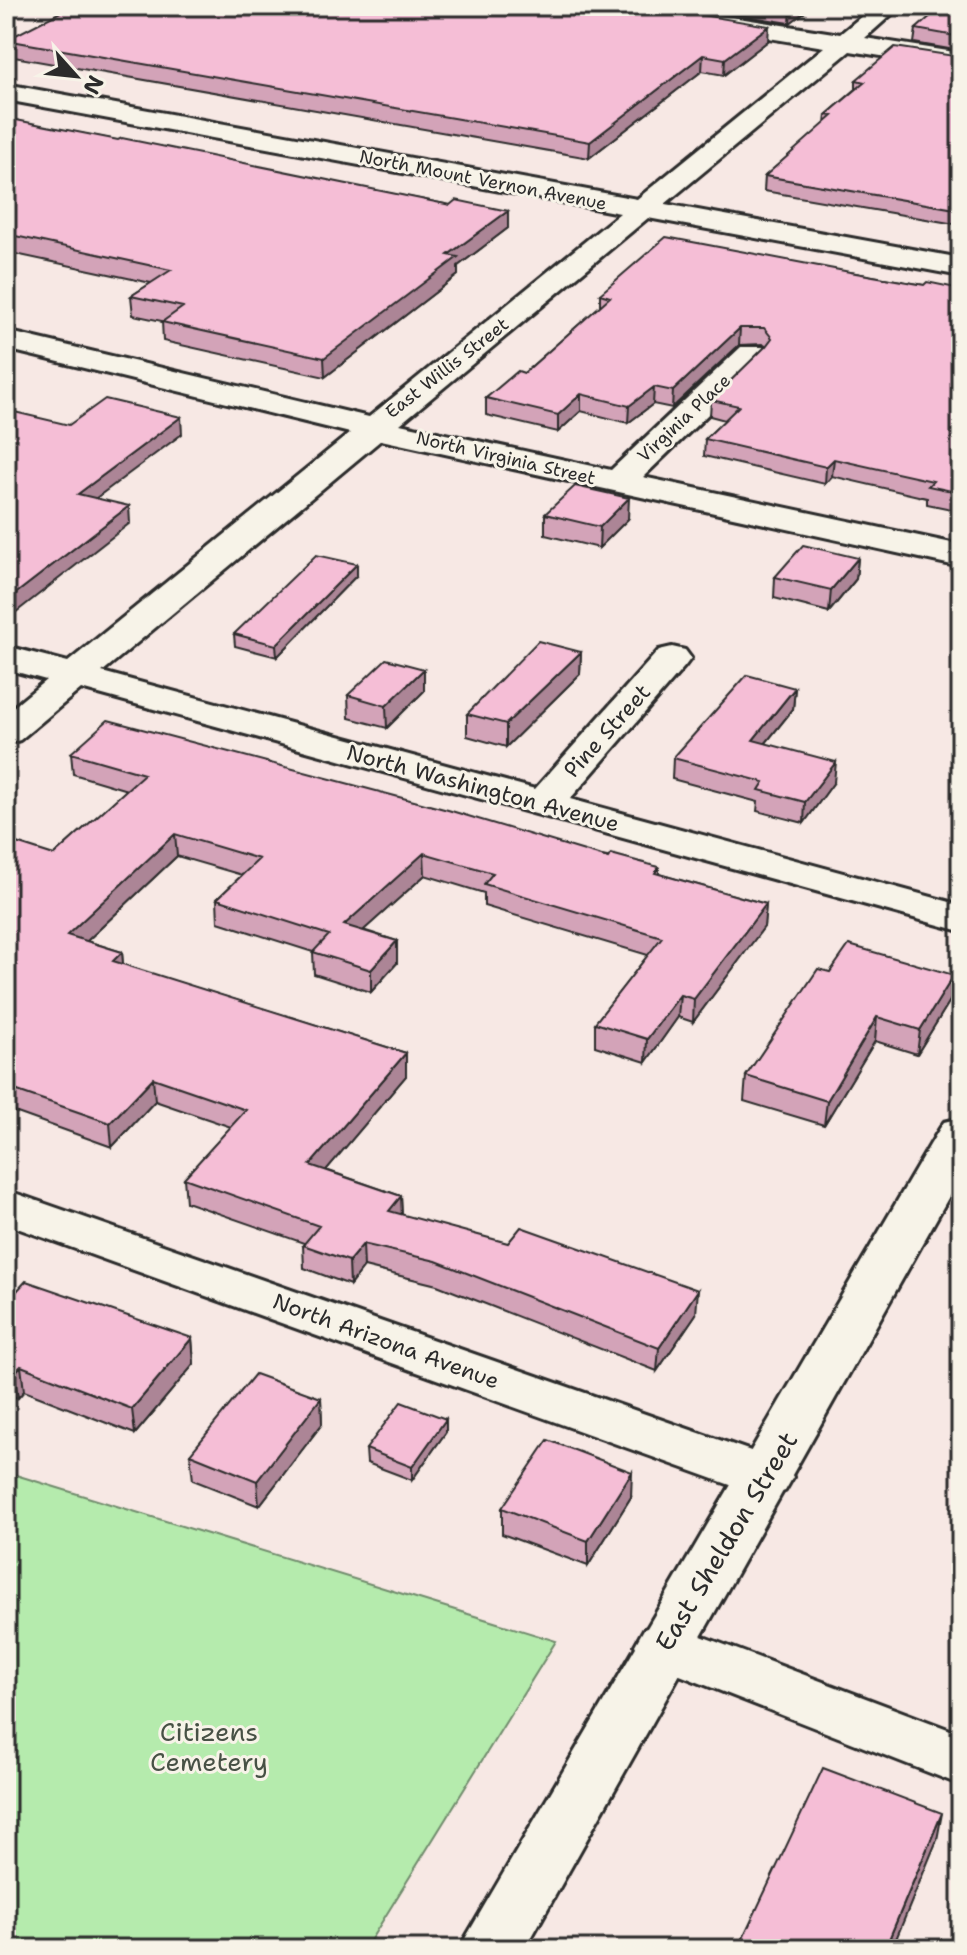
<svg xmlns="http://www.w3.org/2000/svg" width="967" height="1955" viewBox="0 0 967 1955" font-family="'Shantell Sans',sans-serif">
<rect width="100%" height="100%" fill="#f7e8e4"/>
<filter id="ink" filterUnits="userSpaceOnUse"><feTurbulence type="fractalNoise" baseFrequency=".0125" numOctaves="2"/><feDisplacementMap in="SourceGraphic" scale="16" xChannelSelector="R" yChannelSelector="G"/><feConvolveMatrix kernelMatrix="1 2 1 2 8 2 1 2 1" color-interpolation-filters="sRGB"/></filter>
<g filter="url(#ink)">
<path fill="#b5ebad" stroke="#708b6c" stroke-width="2" d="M6 1472 556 1641 365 1949H6Z"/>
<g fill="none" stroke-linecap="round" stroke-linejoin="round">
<defs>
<path id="minor" d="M604 6H661L840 34 874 6H901L865 38 961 53V69L850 51 665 204 961 258V276L648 218 400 424 611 470 741 347H763L768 354 763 361 643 477 961 545V567L381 440 102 672 535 789 659 650 672 647 685 650 691 658 685 666 570 799 961 905V931L81 689 20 740 6 744V713L46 680 6 669V646L68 662 350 433 6 349V331L369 417 620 213 6 100V84L637 199 824 47 616 13Z
M6 1190 785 1463 793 1477 785 1491 766 1497 747 1491 6 1224Z
M664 1622 961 1734V1785L644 1661 635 1645 644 1629Z"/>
<path id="major" d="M6 6H24L6 16Z
M961 1118V1175L525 1949H459L937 1133 944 1122Z"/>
</defs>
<use href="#minor" stroke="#2b2b2b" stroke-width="6"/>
<use href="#major" stroke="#2b2b2b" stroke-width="6"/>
<use href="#minor" fill="#f7f3e8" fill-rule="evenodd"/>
<use href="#major" fill="#f7f3e8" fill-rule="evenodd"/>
</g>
<path fill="#d3a3b8" stroke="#2b2b2b" stroke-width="2" d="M680 6H813L790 23Z
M961 6V51L914 43 916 29Z
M6 40 768 41 724 75 702 71 589 158 8 56Z
M961 57V225L764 191 765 176 825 124 826 115 856 89V80Z
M6 110 13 120 450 205 508 211V228L458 266V275L325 377 163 341 162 321 133 315 131 296 151 283 6 252Z
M850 272 924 285 961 289V511L927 504V498L832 476 825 484 704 456 705 439 725 420 710 416 711 400 766 347 763 344 739 345 672 408 653 404 628 423 581 411 558 432 486 415V398L524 373 600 306V294Z
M545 514 628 519 599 548 545 535Z
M858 558 856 579 829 612 774 598 775 577Z
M357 575 277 657 235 646 234 634Z
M581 652 580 674 506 747 467 736V714Z
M424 669V691L387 728 349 718 348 695Z
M795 688 793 709 766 743 834 782 804 823 757 811 758 802 672 779 673 758Z
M71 753 659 867V874L766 904 764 927 693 1022 678 1017 646 1062 595 1046V1023L648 955 484 906V893L425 875 363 930 397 941V963L371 992 314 974 313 952 218 922 217 899 242 875 177 856 87 941 122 952 123 965 406 1053V1076L326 1170 401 1196 402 1215 696 1314 657 1371 437 1285 364 1267 350 1285 304 1268 303 1245 304 1243 186 1202 184 1178 231 1127 155 1101 112 1147 6 1109V845L54 855 127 790 73 774Z
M830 972 954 975 951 999 917 1054 875 1041 824 1125 744 1101 746 1076Z
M6 1303 192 1338 194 1364 135 1434 24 1391 18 1398 6 1394Z
M321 1398 322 1424 259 1506 193 1480 190 1454Z
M446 1419V1432L412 1480 367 1463 366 1449Z
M631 1497 588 1566 502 1534V1508Z"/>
<path fill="#ac8596" stroke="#2b2b2b" stroke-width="2" d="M794 6H813L790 23 791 8Z
M769 26 768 41 724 75 725 59Z
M703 55 702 71 589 158 590 142Z
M12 111 14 128 6 132V114Z
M508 211V228L458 266V275L325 377 324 358 448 255Z
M740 328 739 345 672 408 673 391Z
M654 387 653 404 628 423 629 406Z
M581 394V411L558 432V415Z
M181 417 182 434 80 510 78 494Z
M834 459 832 476 825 484 826 467Z
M629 498 628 519 599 548 600 527Z
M129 506 130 523 6 620V601Z
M858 558 856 579 829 612 831 590Z
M357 564V575L277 657 276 645Z
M581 652 580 674 506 747V724Z
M424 669V691L387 728 386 706Z
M795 688 793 709 752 760 753 740Z
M836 762 834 782 804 823 805 802Z
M175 834 177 856 70 957 67 935Z
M424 853 425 875 345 947 344 925Z
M766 904 764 927 693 1022 694 999Z
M397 941V963L371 992V970Z
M122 952 124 975 113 961Z
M954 975 951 999 917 1054 920 1030Z
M680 995 678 1017 646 1062 647 1039Z
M877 1017 875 1041 824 1125 827 1101Z
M406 1053V1076L311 1188 310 1165Z
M153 1078 155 1101 112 1147 110 1123Z
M401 1196 402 1219 389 1211Z
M363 1244 364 1267 350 1285 349 1261Z
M698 1290 696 1314 657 1371 659 1348Z
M192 1338 194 1364 135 1434 132 1409Z
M21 1366 24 1391 18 1398 14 1373Z
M321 1398 322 1424 259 1506 257 1481Z
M446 1419V1432L412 1480V1467Z
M632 1472 631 1497 588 1566V1541Z
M942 1813 937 1840 892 1949H885Z"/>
<path fill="#f5bed6" stroke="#2b2b2b" stroke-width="2" d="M72 6H647L769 26 725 59 703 55 590 142 6 40Z
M942 6H961V37L916 29Z
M895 47 961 57V210L765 176 833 116 826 115 865 82 856 80Z
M6 118 118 140 122 138 450 205 456 200 508 211 448 255 458 257 324 358 162 322 183 307 131 296 171 270 6 234Z
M666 237 850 272 924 285 927 282 961 289V493L928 486 933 481 834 459 826 467 705 439 739 406 711 400 766 346 772 338 764 328H740L673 391 654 387 629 406 581 394 558 415 486 398 518 371 524 373 610 297 600 294Z
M105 399 181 417 78 494 129 506 6 601V410L69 425Z
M575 486 629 498 600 527 545 514Z
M803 545 858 558 831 590 775 577Z
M316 555 357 564 276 645 234 634Z
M538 641 581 652 506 724 467 714Z
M386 659 424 669 386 706 348 695Z
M747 675 795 688 753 740 836 762 805 802 759 790 764 782 673 758Z
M108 720 448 810 608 858 611 854 659 867 655 873 766 904 694 999 680 995 647 1039 595 1023 662 937 484 884 493 873 424 853 344 925 397 941 371 970 313 952 329 935 217 899 259 859 175 834 67 935 122 952 113 961 406 1053 310 1165 401 1196 389 1211 508 1243 521 1227 698 1290 659 1348 436 1261 363 1244 349 1261 303 1245 319 1226 184 1178 246 1110 153 1078 110 1123 6 1087V845L10 841 54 855 144 774 71 753Z
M849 945 954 975 920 1030 877 1017 827 1101 746 1076 818 969 830 972Z
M26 1281 192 1338 132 1409 21 1366 14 1373 6 1370V1303Z
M255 1374 321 1398 257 1481 190 1454Z
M401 1402 446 1419 412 1467 366 1449Z
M548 1440 632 1472 588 1541 502 1508Z
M823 1768 942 1813 885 1949H738Z"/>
</g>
<g text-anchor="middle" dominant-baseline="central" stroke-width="6" stroke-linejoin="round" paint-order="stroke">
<g font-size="18" fill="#2b2b2b" stroke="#f7f3e8">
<text transform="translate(483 180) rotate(11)">North Mount Vernon Avenue</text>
<text transform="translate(447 368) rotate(-38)">East Willis Street</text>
<text transform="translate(684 418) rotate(-43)">Virginia Place</text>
<text transform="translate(506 458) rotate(13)">North Virginia Street</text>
</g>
<g font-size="22" fill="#2b2b2b" stroke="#f7f3e8">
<text transform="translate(607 731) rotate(-48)">Pine Street</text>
<text transform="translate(483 788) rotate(15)">North Washington Avenue</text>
<text transform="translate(386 1341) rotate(20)">North Arizona Avenue</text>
</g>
<g font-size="26" fill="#2b2b2b" stroke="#f7f3e8">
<text transform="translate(726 1541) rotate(-59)">East Sheldon Street</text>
</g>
<g font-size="26" fill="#475145" stroke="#f7f3e8">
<text x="209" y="1731">Citizens<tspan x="209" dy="30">Cemetery</tspan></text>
</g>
</g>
<rect width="967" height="1955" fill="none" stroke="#f7f3e8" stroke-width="32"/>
<rect x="16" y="16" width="935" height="1923" fill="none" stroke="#2b2b2b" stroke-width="3" filter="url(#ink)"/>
<g transform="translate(76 76) rotate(117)" stroke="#f7f3e8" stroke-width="6" paint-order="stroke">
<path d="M0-6L14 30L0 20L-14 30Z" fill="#2b2b2b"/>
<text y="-12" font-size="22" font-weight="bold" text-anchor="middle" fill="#2b2b2b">N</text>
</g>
</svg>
